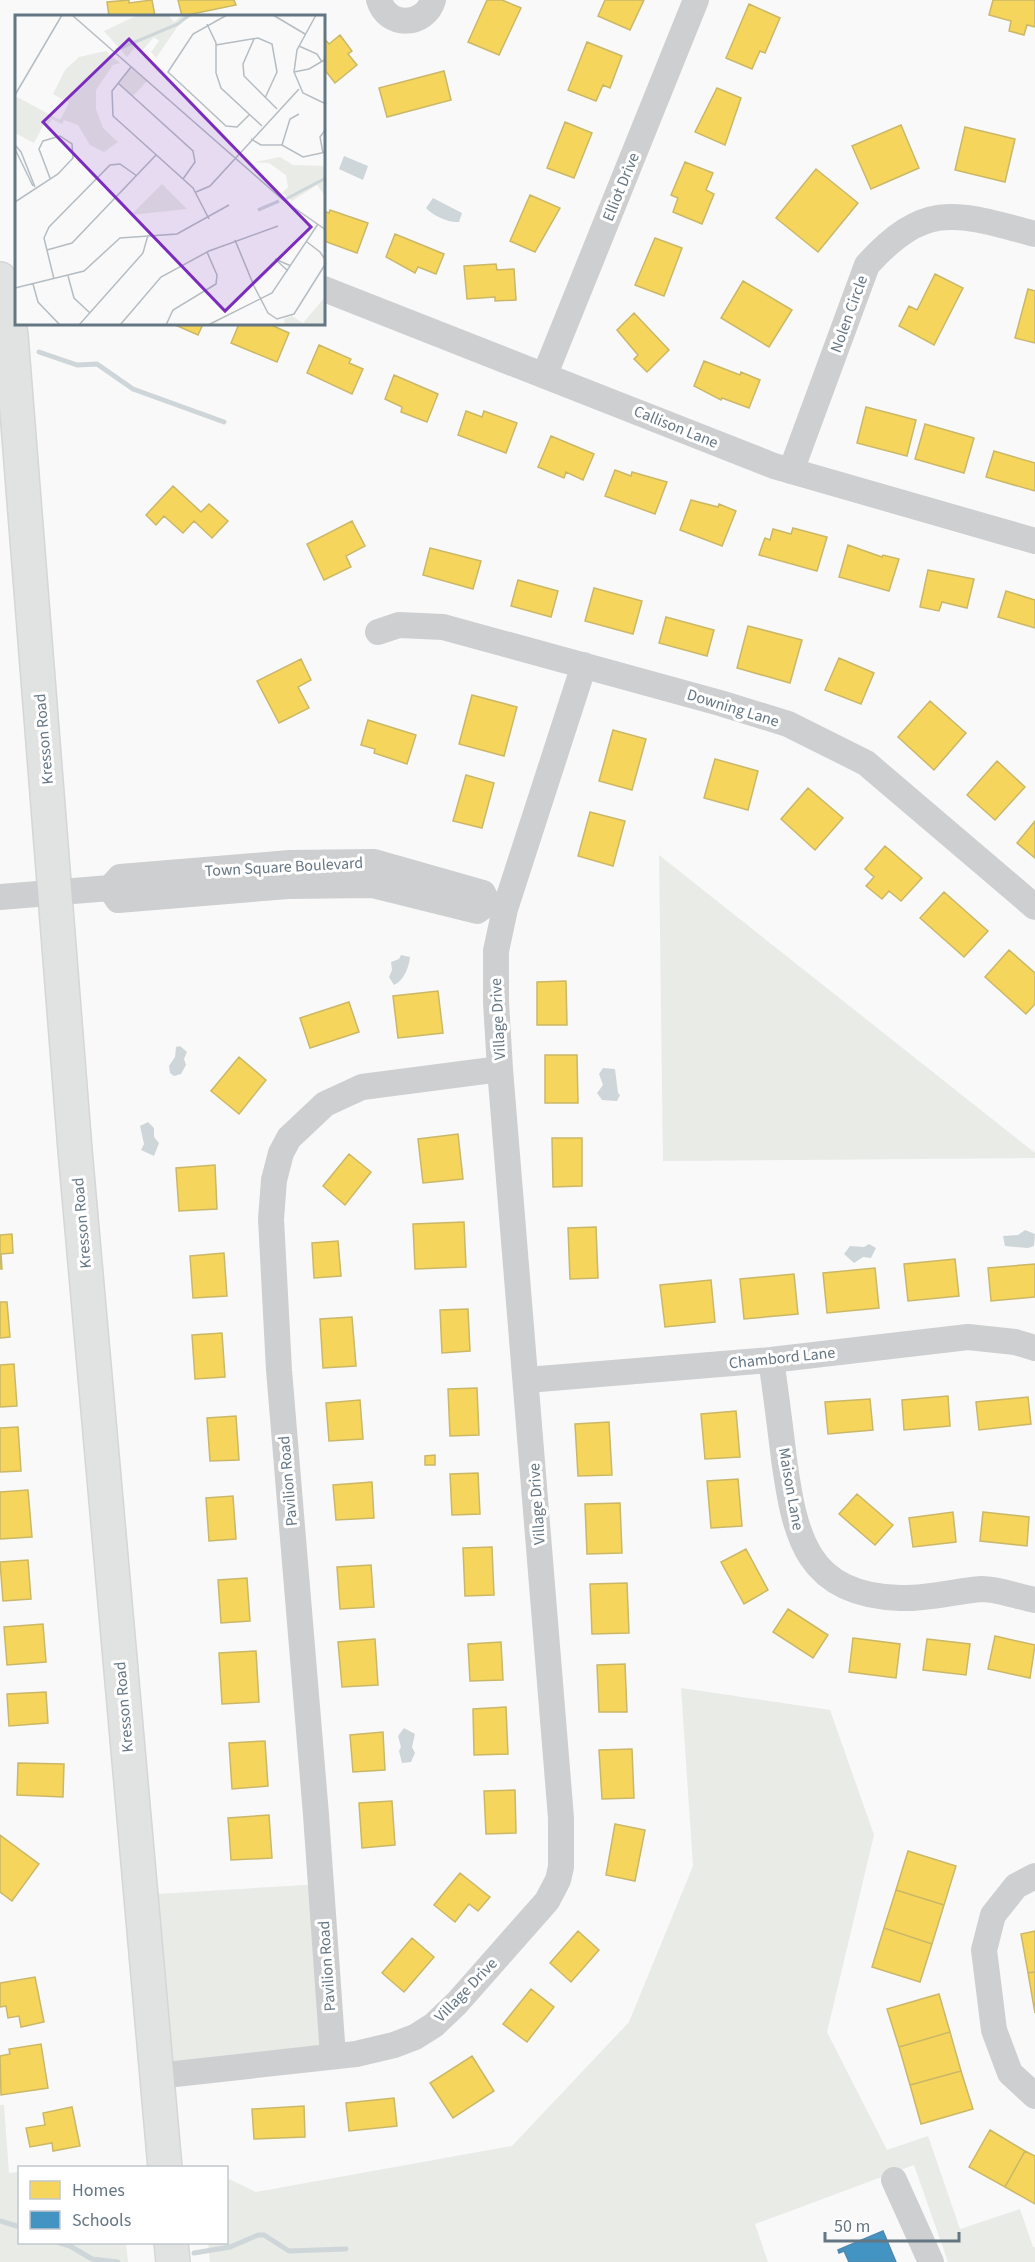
<svg xmlns="http://www.w3.org/2000/svg" width="1035" height="2262" viewBox="0 0 1035 2262" font-family="'Source Sans 3',sans-serif">
<rect width="100%" height="100%" fill="#f9f9f9"/>
<path fill="#e8ebe6" d="M659 855 1035 1153V1158L663 1161Z
M681 1688 830 1710 874 1835 827 2032 887 2150 928 2136 960 2229 1020 2209 1033 2247H1035V2262H948L914 2165 755 2224 768 2262H210L208 2243 226 2242 227 2178 256 2192 512 2146 629 2022 693 1866Z
M321 1884 333 2056 157 2076 141 1895Z
M0 2105H4L9 2173 19 2172 20 2242 126 2243 128 2262H0Z"/>
<path fill="#ced6d9" d="M344 156 368 166 363 180 339 169Z
M433 198 462 213 459 222C449 223 433 216 426 208Z
M401 955 410 957C409 967 404 981 394 985L389 977 392 970 391 962 399 959Z
M180 1046 187 1052 184 1059 186 1065 181 1074 174 1076 170 1073 169 1066 175 1057 176 1047Z
M603 1068 615 1069 618 1093 620 1095 617 1101 602 1100 597 1093 603 1085 599 1074Z
M148 1122 154 1128V1137L159 1143 154 1156 141 1150 144 1144 140 1126Z
M1025 1230 1035 1234 1034 1246 1028 1248 1005 1246 1003 1236 1018 1235Z
M869 1244 876 1248 871 1258 863 1257 854 1263 844 1254 850 1246 864 1247Z
M404 1728 415 1734 412 1747 415 1753 411 1762 402 1763 399 1751 401 1747 398 1736Z"/>
<path fill="#f6d55c" stroke="#cab868" stroke-width="1.5" d="M129 0V3L152 0 155 16H109L107 2Z
M178 0H234L236 5 182 16Z
M487 0H502L521 8 499 55 468 42Z
M605 0H644L630 30 598 16Z
M993 0H1035V27L1027 25 1024 35 1009 31 1011 21 989 15Z
M749 4 780 18 765 53 760 51 752 69 726 58Z
M340 35 352 51 348 54 357 65 335 83 324 69V38L329 44Z
M587 42 622 56 610 88 603 85 596 101 568 90Z
M444 71 451 100 387 117 379 88Z
M717 88 741 98 725 145 695 132Z
M565 122 592 133 574 178 547 168Z
M901 125 919 168 871 189 852 146Z
M965 127 1015 139 1005 182 955 170Z
M685 162 713 173 706 190 714 194 702 224 673 212 678 198 671 195Z
M816 169 858 203 818 252 776 218Z
M530 195 560 208 535 252 510 241Z
M330 210 368 223 357 253 324 241V211L329 213Z
M395 234 444 254 436 274 418 267 415 273 386 257Z
M655 238 682 248 664 296 635 285Z
M496 264 497 270 514 269 516 300 495 301V297L467 299 464 266Z
M935 274 963 288 934 345 899 326 909 306 917 310Z
M743 281 792 310 769 347 721 318Z
M1028 289 1035 291V343L1015 338Z
M634 313 669 350 647 372 634 359 638 355 617 330Z
M173 324H203L198 335Z
M239 324H269L289 333 277 362 231 343Z
M319 345 351 359 349 363 363 369 352 394 307 373Z
M704 361 740 375 741 372 760 380 749 408 722 398 721 400 694 386Z
M394 375 438 394 427 422 401 412 402 407 385 399Z
M866 407 916 420 907 456 857 443Z
M466 411 482 417 484 411 517 423 506 453 458 435Z
M925 424 974 438 964 473 915 459Z
M551 436 594 454 583 480 566 472 564 478 538 467Z
M994 451 1035 463V491L986 477Z
M615 470 631 476 632 472 667 482 655 514 605 496Z
M173 486 201 512 209 504 228 521 212 538 194 521 183 533 164 516 156 525 146 515Z
M691 500 718 507 719 504 736 511 722 546 680 530Z
M352 521 365 546 346 556 351 567 324 580 307 544Z
M793 528 827 537 817 571 759 555 763 543 765 538 770 540 773 529 791 534Z
M848 545 882 557 883 555 899 559 889 591 839 577Z
M430 548 481 561 473 589 423 575Z
M928 570 974 579 967 608 942 602 939 611 920 607Z
M518 580 558 591 551 617 511 606Z
M594 588 642 601 633 634 585 621Z
M1006 591 1035 600V628L998 617Z
M666 617 714 630 707 656 659 643Z
M748 626 802 640 790 683 737 668Z
M839 658 874 673 861 704 825 690Z
M301 659 311 680 298 687 309 708 279 723 257 681Z
M472 695 517 707 504 756 459 744Z
M930 701 966 733 934 770 898 737Z
M368 720 416 735 407 764 374 753 375 749 361 745Z
M613 730 646 739 632 790 599 781Z
M715 759 758 771 748 810 704 798Z
M997 761 1025 787 995 820 967 795Z
M466 775 494 783 482 828 453 821Z
M808 788 843 818 815 850 781 819Z
M590 812 625 821 613 866 578 856Z
M1035 821V858L1017 843Z
M885 846 922 878 901 901 889 891 882 899 866 886 874 877 865 869Z
M944 892 988 931 964 957 920 918Z
M1009 950 1035 973V1004L1026 1014 985 977Z
M566 981 567 1025H537V982Z
M438 991 443 1033 398 1038 393 996Z
M349 1002 359 1032 310 1048 300 1018Z
M545 1055H577L578 1103H545Z
M239 1057 266 1080 239 1114 211 1091Z
M458 1134 463 1179 423 1183 418 1139Z
M552 1138H582V1186L553 1187Z
M349 1154 371 1172 345 1205 323 1186Z
M215 1165 217 1209 179 1211 176 1168Z
M464 1222 466 1267 415 1269 413 1224Z
M596 1227 598 1278 570 1279 568 1228Z
M12 1234 13 1253 1 1254 2 1269H0V1235Z
M338 1241 341 1276 314 1278 312 1243Z
M224 1253 227 1296 193 1298 190 1256Z
M955 1259 959 1296 908 1301 904 1264Z
M1035 1264V1297L991 1301 988 1268Z
M875 1268 879 1308 827 1313 823 1273Z
M794 1274 798 1314 744 1319 740 1279Z
M711 1280 715 1322 665 1327 660 1285Z
M0 1302H7L10 1337 0 1338Z
M468 1309 470 1351 442 1353 440 1310Z
M352 1317 356 1366 323 1368 320 1319Z
M222 1333 225 1377 195 1379 192 1335Z
M14 1364 17 1406 0 1407V1365Z
M477 1388 479 1435 450 1436 448 1389Z
M948 1396 950 1426 904 1430 902 1400Z
M1028 1397 1031 1424 979 1430 976 1402Z
M870 1399 873 1430 828 1434 825 1402Z
M360 1400 363 1439 329 1441 326 1403Z
M736 1411 740 1457 705 1459 701 1414Z
M236 1416 239 1460 210 1461 207 1418Z
M609 1422 612 1475 578 1476 575 1424Z
M18 1427 21 1471 0 1472V1428Z
M435 1455V1465H425V1456Z
M478 1473 480 1514 452 1515 450 1474Z
M738 1479 742 1526 711 1528 707 1481Z
M372 1482 374 1518 336 1520 333 1485Z
M28 1490 32 1537 0 1539V1492Z
M857 1494 893 1525 875 1545 839 1514Z
M233 1496 236 1539 209 1541 206 1498Z
M620 1503 622 1553 587 1554 585 1504Z
M953 1512 956 1542 913 1547 909 1518Z
M983 1512 1029 1517 1027 1546 980 1541Z
M492 1547 494 1595 465 1596 463 1548Z
M746 1549 768 1590 744 1604 721 1562Z
M28 1560 31 1599 3 1601 0 1562Z
M371 1565 374 1607 340 1609 337 1567Z
M247 1578 250 1621 221 1623 218 1580Z
M627 1583 629 1633 592 1634 590 1584Z
M788 1609 828 1635 813 1658 773 1632Z
M43 1624 46 1662 7 1665 4 1627Z
M995 1636 1035 1645 1030 1678 988 1669Z
M853 1638 900 1644 896 1678 849 1672Z
M375 1639 378 1685 342 1687 338 1642Z
M927 1639 970 1644 966 1675 923 1670Z
M501 1642 503 1680 470 1681 468 1644Z
M256 1651 259 1702 222 1704 219 1653Z
M625 1664 627 1712H599L597 1665Z
M46 1692 48 1723 9 1726 7 1694Z
M506 1707 508 1754 474 1755 473 1709Z
M383 1732 385 1770 353 1772 350 1735Z
M265 1741 268 1786 232 1789 229 1743Z
M632 1749 634 1798 602 1799 599 1750Z
M18 1763 64 1764 63 1797 17 1795Z
M515 1790 516 1833 486 1834 484 1791Z
M392 1801 395 1845 362 1848 359 1803Z
M269 1815 272 1858 231 1860 228 1818Z
M615 1824 645 1830 635 1881 606 1875Z
M0 1835 39 1864 12 1901 0 1892Z
M908 1851 956 1866 944 1905 896 1890Z
M460 1873 490 1897 478 1911 469 1904 455 1922 434 1905Z
M896 1890 944 1905 932 1944 884 1928Z
M884 1928 932 1944 920 1982 872 1967Z
M578 1931 599 1950 571 1982 550 1963Z
M1035 1931V1972L1028 1973 1021 1934Z
M412 1938 434 1957 404 1992 382 1973Z
M1035 1972V2013L1028 1973Z
M35 1977 44 2022 21 2027 19 2016 8 2018 6 2006 0 2007V1983Z
M531 1989 554 2007 527 2042 503 2024Z
M939 1994 950 2032 899 2047 887 2009Z
M950 2032 961 2071 910 2085 899 2047Z
M41 2044 48 2088 1 2095 0 2056 10 2054 9 2049Z
M472 2056 494 2091 453 2118 430 2083Z
M961 2071 973 2109 921 2124 910 2085Z
M394 2098 397 2126 349 2131 346 2103Z
M304 2106 305 2137 254 2139 252 2109Z
M72 2107 80 2146 53 2151 52 2143 30 2147 26 2128 45 2125 43 2113Z
M990 2130 1025 2151 1005 2187 969 2167Z
M1025 2151 1035 2156V2204L1005 2187Z"/>
<path fill="#4393c3" stroke="#4d8ab0" stroke-width="1.5" d="M883 2231 896 2262H849L844 2251 839 2253 838 2250Z"/>
<g fill="none" stroke-linecap="round" stroke-linejoin="round">
<path stroke="#ced6d9" stroke-width="5" d="M39 352 77 365 97 364 133 389 224 422
M0 2221 20 2227
M57 2242 70 2246 92 2259 118 2262
M194 2253 230 2247 258 2235H264L289 2251 346 2249"/>
<defs>
<path id="major" d="M0 279 11 335 75 1150 165 2168
M171 2242 173 2262"/>
</defs>
<use href="#major" stroke="#d5d6d7" stroke-width="36"/>
<path stroke="#cecfd0" stroke-width="26" d="M379 0C387 28 425 27 433 0
M324 289 774 466 1035 541
M545 374 696 0
M791 471 867 265C926 200 957 213 1035 234
M378 632 399 625 443 627 720 703 788 724 866 763 1035 907
M110 888 118 900 288 886 372 885 477 911 488 903
M0 897 110 888 120 877 290 863 374 862 483 893 488 903 505 909
M771 1360C776 1393 780 1426 784 1459 795 1538 807 1595 900 1598 927 1599 955 1591 982 1589 998 1589 1019 1597 1035 1600
M527 1380 771 1360 968 1337 1015 1342 1035 1348
M1035 1876 1016 1886 993 1915 984 1950 994 2030 1010 2073 1035 2096
M333 2056 316 1815 279 1370 271 1219 274 1180 281 1153 289 1138 325 1104 362 1087 500 1069
M157 2076 356 2054 394 2045 415 2037 434 2025 457 2003 547 1901 558 1880 561 1867V1818L500 1069 496 1002V951L505 909 584 665
M894 2180 931 2262"/>
<use href="#major" stroke="#e1e2e2" stroke-width="33"/>
</g>
<g text-anchor="middle" dominant-baseline="central" stroke-width="6" stroke-linejoin="round" paint-order="stroke">
<g font-size="16" fill="#657683" stroke="#fff">
<text transform="translate(621 187) rotate(-68)">Elliot Drive</text>
<text transform="translate(849 314) rotate(-70)">Nolen Circle</text>
<text transform="translate(676 427) rotate(22)">Callison Lane</text>
<text transform="translate(733 708) rotate(17)">Downing Lane</text>
<text transform="translate(44 739) rotate(-95)">Kresson Road</text>
<text transform="translate(284 867) rotate(-3)">Town Square Boulevard</text>
<text transform="translate(498 1019) rotate(-93)">Village Drive</text>
<text transform="translate(82 1223) rotate(-95)">Kresson Road</text>
<text transform="translate(782 1358) rotate(-6)">Chambord Lane</text>
<text transform="translate(288 1481) rotate(-95)">Pavilion Road</text>
<text transform="translate(791 1489) rotate(80)">Maison Lane</text>
<text transform="translate(537 1504) rotate(-94)">Village Drive</text>
<text transform="translate(124 1707) rotate(-95)">Kresson Road</text>
<text transform="translate(327 1966) rotate(-94)">Pavilion Road</text>
<text transform="translate(466 1990) rotate(-46)">Village Drive</text>
</g>
</g>
<g transform="translate(15 15)">
<rect width="310" height="310" fill="#f9f9f9"/>
<path d="M123 0H153L159 7 168 0H179L165 8 141 43 136 37 144 26 139 22 126 37 120 32 112 42 89 16ZM91 36 105 48 98 50 81 75V94L88 113 103 127 89 137 75 130 63 110 49 105 47 109 37 104 33 110 29 109 19 128 0 118V81L45 105 54 88 38 79 50 55 64 42ZM116 52 132 66 118 81 103 68ZM265 142 278 150 310 151V181L302 170 277 186 267 178 273 172 271 160 254 148 240 147ZM147 169 172 194 116 200ZM310 282V310H270L269 304 277 301 288 308Z" fill="#e8ebe6"/>
<path fill="none" stroke="#ced6d9" stroke-width="3" d="M101 35 163 9 174 0M271 184 311 163M243 195 264 186"/>
<path fill="none" stroke="#b5bdc3" stroke-width="1.5" d="M57 0 268 185 311 215M212 0 178 19 153 57 211 111 222 112 234 100M258 0 290 19M301 0 282 35 279 57 288 78 311 89M192 9 201 28V58L206 73 247 111M239 24 228 49 229 61 262 94M201 30 243 23 257 29 262 57 250 83M284 31 302 39 307 47M116 52 97 76 98 101 178 173 194 204M279 57 294 54 311 44M103 68 178 136 180 147 168 164M0 80 47 0M236 124 246 130H267L288 142 311 137M0 130 6 137 20 172M267 130 275 104 284 99M0 134 18 171M308 138 305 122 311 114M181 177 195 171 284 74M0 187 43 159 58 143 57 129 45 121 28 126 24 134 35 163M220 225 239 271 253 298 262 304 279 299 311 248M292 227 305 237 311 246M32 235 57 228 141 140M273 256 260 244 276 251M53 261 59 283 75 298M39 264 29 223 34 212 95 150 105 149 122 161M18 269 23 287 45 310M0 273 69 256 105 223 162 219 214 190M64 310 128 238 133 220M105 310 146 262 194 236 263 211M151 310 158 295 201 269 202 260 192 237M193 310 257 278 303 209"/>
<path fill="#7b2cbf" fill-opacity="0.15" stroke="#7b2cbf" stroke-width="3" d="M114 24 296 212 210 296 28 107Z"/>
<rect width="310" height="310" fill="none" stroke="#657683" stroke-width="3"/>
</g>
<rect x="18" y="2166" width="210" height="78" fill="#ffffff" stroke="#c1c8cd" stroke-width="1.5"/>
<rect x="30" y="2181" width="30" height="18" fill="#f6d55c" stroke="#c1c8cd" stroke-width="1.5"/>
<text x="72" y="2196" font-size="18" fill="#657683">Homes</text>
<rect x="30" y="2211" width="30" height="18" fill="#4393c3" stroke="#c1c8cd" stroke-width="1.5"/>
<text x="72" y="2226" font-size="18" fill="#657683">Schools</text>
<path d="M825 2232v9h134v-9" fill="none" stroke="#657683" stroke-width="3"/>
<text x="834" y="2232" font-size="18" fill="#657683" stroke="#ffffff" stroke-width="4.5" paint-order="stroke">50 m</text>
</svg>
